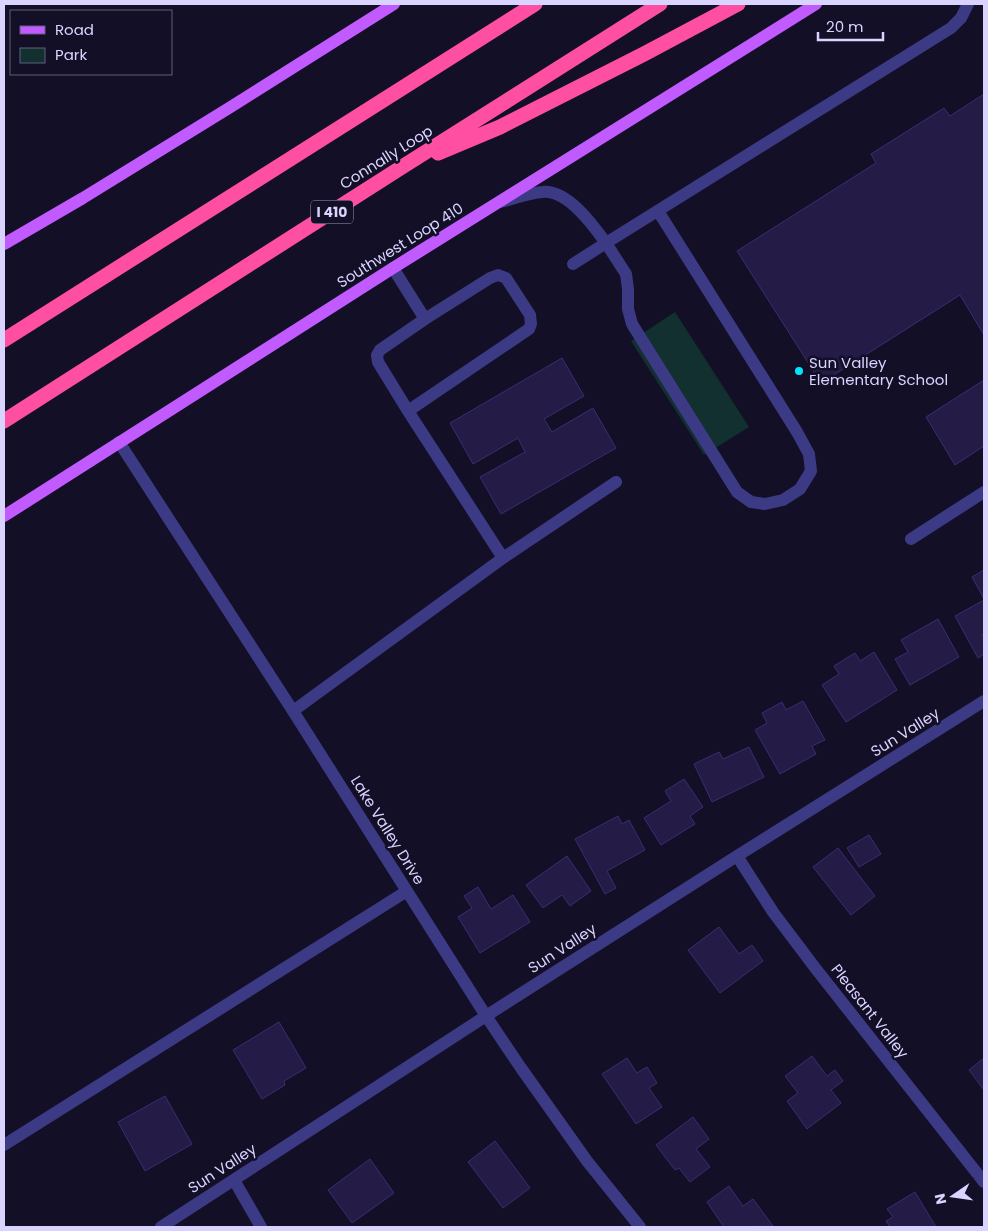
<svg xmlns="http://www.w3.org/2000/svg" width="988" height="1231" viewBox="0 0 988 1231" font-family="Poppins,sans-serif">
<rect width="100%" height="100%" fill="#130f26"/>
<path fill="#12302f" d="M675 312 749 427 704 455 631 341Z"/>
<path fill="#241b47" stroke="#3b2d73" d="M984 94V335L960 295 821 383 737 251 876 163 871 154 944 108 950 116Z
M562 358 584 396 544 419 552 432 593 408 616 448 501 514 480 477 525 452 518 438 473 464 450 423Z
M984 380V446L955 465 926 417Z
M984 570V599L972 577Z
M984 600V634L982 635 984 638V654L978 658 955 616Z
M938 619 959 657 910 685 895 659 908 652 901 640Z
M874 652 897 690 846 722 822 685 839 674 834 666 855 653 860 661Z
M803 701 825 740 812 746 816 754 780 774 755 730 767 723 762 713 782 702 786 710Z
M749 747 764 777 712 802 694 764 719 752 723 759Z
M684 779 703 807 690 816 695 824 661 845 644 818 671 801 665 791Z
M618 816 622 824 629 820 645 850 607 871 616 888 605 894 575 839Z
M869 835 881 854 859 867 847 848Z
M838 848 875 896 851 915 813 867Z
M567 856 591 891 570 906 562 895 543 908 526 885Z
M478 887 491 909 513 895 530 922 480 953 458 917 472 908 464 896Z
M719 927 739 954 752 945 763 961 720 993 688 950Z
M279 1022 306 1068 284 1081 285 1085 262 1099 233 1050Z
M812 1056 827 1076 835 1070 843 1081 831 1090 841 1103 807 1129 787 1101 798 1093 785 1076Z
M627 1058 637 1073 647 1067 657 1083 649 1088 662 1107 636 1124 602 1074Z
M984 1058V1090L969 1070Z
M165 1096 192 1144 145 1171 118 1122Z
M693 1117 709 1139 696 1149 710 1167 690 1182 679 1168 675 1170 656 1145Z
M495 1141 530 1188 503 1208 468 1162Z
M370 1159 394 1193 352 1223 328 1190Z
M729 1186 743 1206 753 1199 773 1226 724 1227 707 1202Z
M915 1192 936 1227H890L886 1221 893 1217 887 1209Z"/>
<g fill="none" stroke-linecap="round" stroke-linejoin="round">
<path stroke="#3d3a85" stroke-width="12" d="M500 202C514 199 528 193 542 192 567 189 593 225 606 243L951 28 961 18 968 4
M573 264 606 243 626 274 628 289V309L632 324 737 492 751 502 765 504 783 500 800 489 811 471 809 454 797 432 658 211
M393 268 425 319 380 350 377 355 378 362 408 411 503 558
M408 411 529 329 531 324 530 315 506 278 498 275 490 278 425 319
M119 442 293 711 486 1016 521 1068 587 1161 640 1227
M911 539 984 492
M293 711 503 558 616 482
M737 856 773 912 816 969 984 1182
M4 1145 407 891
M234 1180 261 1227
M161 1227 486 1016 737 856 984 701"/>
<path stroke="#c25bff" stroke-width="12" d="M4 244 83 198 229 108 394 4
M4 516 393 268 816 4"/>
<path stroke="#ff4fa3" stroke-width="15" d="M438 153 500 127 644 54 738 4
M4 340 535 4
M4 421 402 167 660 4"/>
</g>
<circle fill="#00e5ff" stroke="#130f26" stroke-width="2" cx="799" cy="371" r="5"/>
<g text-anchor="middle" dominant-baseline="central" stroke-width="5" stroke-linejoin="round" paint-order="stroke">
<rect fill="#130f26" stroke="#9e99be" stroke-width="1" x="311" y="200.5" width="42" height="23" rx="4"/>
<g font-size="14" font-weight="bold" fill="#d9d4ff">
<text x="332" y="212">I 410</text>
</g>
<g font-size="15" fill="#d9d4ff" stroke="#130f26">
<text transform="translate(386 157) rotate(-32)">Connally Loop</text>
<text transform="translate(400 245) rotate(-32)">Southwest Loop 410</text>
<text transform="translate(905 732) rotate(-32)">Sun Valley</text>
<text transform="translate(388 830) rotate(58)">Lake Valley Drive</text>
<text transform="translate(562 948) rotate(-33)">Sun Valley</text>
<text transform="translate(870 1011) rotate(52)">Pleasant Valley</text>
<text transform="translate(222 1168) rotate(-33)">Sun Valley</text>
</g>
<g font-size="15" fill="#d9d4ff" stroke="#130f26" text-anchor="start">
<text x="809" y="362">Sun Valley<tspan x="809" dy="17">Elementary School</tspan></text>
</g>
</g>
<rect width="988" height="1231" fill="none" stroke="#d9d4ff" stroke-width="10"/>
<rect x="10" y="10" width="162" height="65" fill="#130f26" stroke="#625e7d"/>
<rect x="20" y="26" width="25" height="8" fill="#c25bff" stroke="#625e7d"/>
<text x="55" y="35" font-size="15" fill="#d9d4ff">Road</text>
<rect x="20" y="48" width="25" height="15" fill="#12302f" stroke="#625e7d"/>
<text x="55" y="60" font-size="15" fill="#d9d4ff">Park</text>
<g transform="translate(953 1196) rotate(257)" stroke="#130f26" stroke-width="4" paint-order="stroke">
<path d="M0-4L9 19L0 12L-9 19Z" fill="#d9d4ff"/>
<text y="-8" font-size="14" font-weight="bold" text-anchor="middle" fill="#d9d4ff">N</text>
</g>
<path d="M818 32v8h65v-8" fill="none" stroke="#d9d4ff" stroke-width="2.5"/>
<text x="826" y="32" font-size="15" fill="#d9d4ff" stroke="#130f26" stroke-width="4" paint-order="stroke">20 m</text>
</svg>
